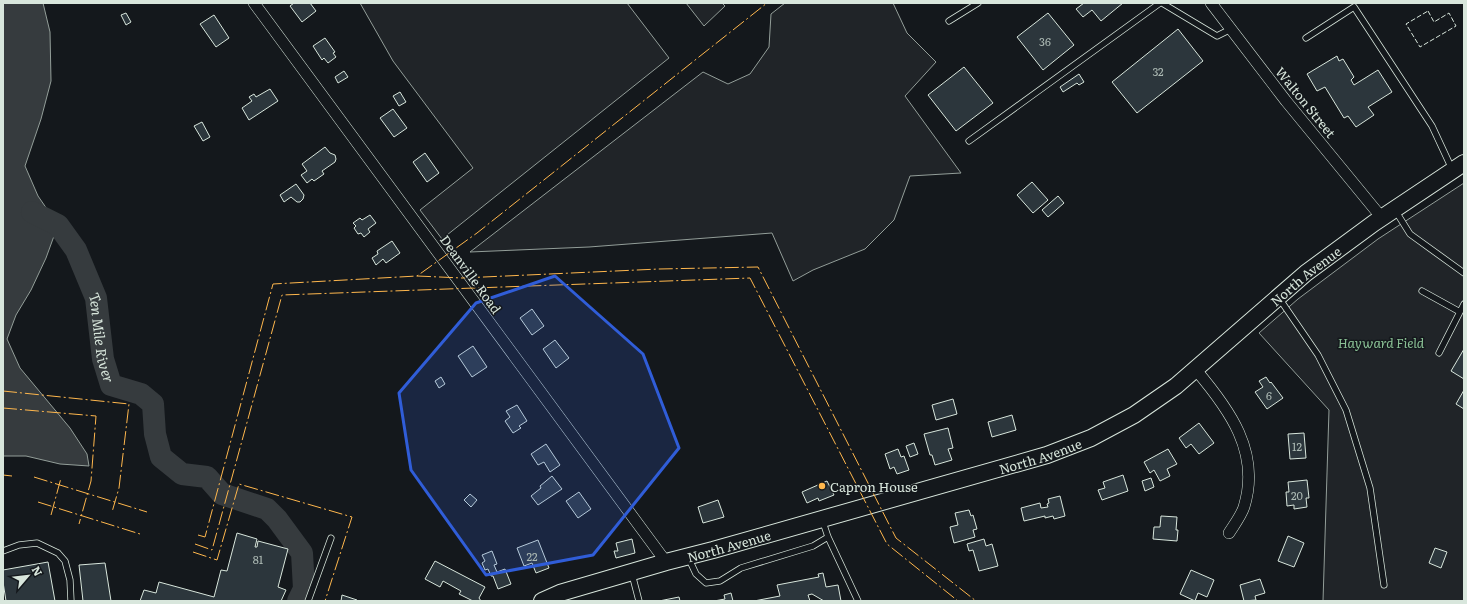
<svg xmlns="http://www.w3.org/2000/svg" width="1467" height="604" viewBox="0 0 1467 604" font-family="Literata,serif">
<rect width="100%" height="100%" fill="#14181c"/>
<path fill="#202428" stroke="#939e99" d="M360 3H627L669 58 442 239 420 210 473 168 393 61Z
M686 3H722L725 6 704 26Z
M785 3H893L907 33 936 62 905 96 961 173 910 176 894 220 865 249 813 270 793 281 772 233 589 247 470 252 703 72 728 84 750 74 769 47 771 14Z
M1464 183V601H1323L1329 410 1259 333 1298 299 1378 239Z"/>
<path fill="#363b3e" stroke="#939e99" d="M3 3H43L50 32 51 81 41 119 25 166 38 196 58 225 46 258 31 290 16 315 7 339 20 368 70 428 87 454 89 466 60 464 26 456H3Z"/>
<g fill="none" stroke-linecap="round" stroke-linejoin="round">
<path stroke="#363b3e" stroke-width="22" id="s1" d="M32 212 58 225 76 250 96 298 103 359 111 385 141 394 153 404 155 434 161 457 182 474 207 477 222 494 267 509 277 519 302 553 304 589 298 601"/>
</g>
<path fill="#2c363c" stroke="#d8e6dc" d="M294 3H310L316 11 302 22 290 6Z
M1084 3H1123L1101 21 1092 10 1083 17 1076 9Z
M126 13 131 22 126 25 121 15Z
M1048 13 1074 45 1043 70 1017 37Z
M214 15 229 38 216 47 200 24Z
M1178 29 1203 61 1137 113 1112 82Z
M325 38 335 52 333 53 336 57 328 63 324 58 322 60 313 46Z
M1337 56 1339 61 1343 59 1354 77 1351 80 1354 85 1378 70 1392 92 1368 107 1374 115 1356 127 1348 116 1344 118 1325 87 1317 91 1307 74Z
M964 67 993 103 956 131 928 95Z
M344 71 348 77 338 83 335 77Z
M1079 74 1084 82 1079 85 1077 83 1063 92 1060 87Z
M270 89 278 101 249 120 242 108 252 101 249 97 254 94 256 97Z
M400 92 406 102 399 106 393 96Z
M393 109 407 128 394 137 380 118Z
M202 122 210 137 203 141 194 126Z
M325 147 330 153 335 155 336 159 335 162 322 171 324 174 314 181 312 179 307 183 301 175 307 171 302 164Z
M425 153 439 173 427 182 413 162Z
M1032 182 1048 200 1033 213 1017 195Z
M296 184 304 195 303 199 300 202H297L291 197 284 202 280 195Z
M1058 196 1064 203 1048 217 1042 210Z
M370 215 376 223 368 229 370 232 364 237 361 233 358 234 354 228 356 226 353 223 360 218 362 220Z
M392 241 400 253 386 263 383 259 376 265 372 258 378 254 377 251Z
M532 309 544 326 532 335 520 318Z
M555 340 569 358 556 368 543 349Z
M473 346 487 367 472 377 458 356Z
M1464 349V379L1451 371Z
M441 377 445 384 439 388 435 381Z
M1266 377 1270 383 1271 382 1283 398 1267 409 1255 392 1263 387 1259 381Z
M1464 390V409L1456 404Z
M953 399 957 414 936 420 932 405Z
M517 405 527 421 519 426 521 428 513 433 505 421 510 417 506 411Z
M1012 415 1016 430 992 437 988 422Z
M1199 423 1214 443 1199 454 1191 444 1186 448 1179 438Z
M948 428 953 448 948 449 952 460 935 465 932 455H930L924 434Z
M1304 433 1306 458 1290 459 1288 434Z
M914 443 918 454 910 457 906 446Z
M546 444 560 465 550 472 544 462 538 465 531 454Z
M898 449 901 457 904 456 909 470 897 474 894 467 890 469 885 454Z
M1168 449 1177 464 1167 469 1170 476 1160 481 1154 470 1150 473 1144 462Z
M1123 475 1128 491 1102 500 1098 490 1105 488 1103 482Z
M552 476 562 489 538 505 531 496 541 488 540 486Z
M1151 478 1154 487 1145 491 1142 481Z
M1307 480 1309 498H1306L1307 507 1294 509V505L1287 506 1286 492H1289L1288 482Z
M827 481 834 495 819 501 818 498 807 503 802 492Z
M579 492 591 509 578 518 566 501Z
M470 494 477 500 471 507 464 500Z
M1060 496 1065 516 1054 519 1053 516 1045 518V516L1024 521 1021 508 1040 503 1041 508 1048 507 1047 504 1049 503 1048 499Z
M718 500 724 517 703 523 698 507Z
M969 510 971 516 973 515 977 529 973 530 975 537 954 543 950 527 958 525 955 513Z
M1161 516 1177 517 1176 530H1178L1177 541 1153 539 1154 527H1160Z
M237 533 257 539 255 547H257L258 541 288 549 278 587 286 590 281 601H140L144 590 156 593 159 582 214 597 221 570 227 571Z
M1288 536 1304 543 1294 567 1278 561Z
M632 539 635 553 616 558 614 551H618L616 543Z
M984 539 986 546 992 544 998 566 979 571 973 550 969 551 967 544Z
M538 540 549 568 536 573 532 563 524 566 517 548Z
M1435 548 1447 552 1441 568 1429 563Z
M492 551 497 564 494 565 497 572 505 569 511 584 498 589 493 576H491L488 569 485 570 482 563 485 561 482 555Z
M435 561 485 587 479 598 481 601H473L459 594 461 591 443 581 440 587 425 579Z
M48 562 55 601H6L3 582V570Z
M105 563 111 601H83L79 565Z
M1191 570 1214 580 1207 597 1198 593 1195 601 1180 594Z
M823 573 826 587 838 585 841 601H824L812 594 808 595 810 601H754L780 596 777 585 819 577 818 574Z
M1260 579 1265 593 1255 596 1256 600 1244 601 1240 585Z
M731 593 733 601H714L725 599 724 595Z
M342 595 357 600 356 601H341Z
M679 597 680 601H659Z"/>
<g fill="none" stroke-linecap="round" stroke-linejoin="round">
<defs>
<path id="lane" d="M1162 3 1217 36 1231 29
M949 21 978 3
M1306 38 1354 7 1432 126 1452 169
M969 141 1160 3
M1395 210 1410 234 1464 273
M1422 291 1460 312
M1279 298 1318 355 1346 410 1370 488 1384 585
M1439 353 1464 304
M822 519 828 537 858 601
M3 551 19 545 37 543 58 553 65 561 70 580 71 601
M688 557 696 574 706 583 720 581 741 568 813 546 828 537
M632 574 639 601
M308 601 331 538"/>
<path id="street" d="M254 3 666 562
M1211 3 1286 101 1382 218
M1196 370C1229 409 1261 452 1244 507 1241 516 1234 525 1229 533"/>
<g id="secondary">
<path id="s2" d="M542 601 560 593 666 562 713 550 1047 455 1091 438 1134 415 1176 386 1306 273 1374 223 1464 163"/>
</g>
</defs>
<use href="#lane" stroke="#d8e6dc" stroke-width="7"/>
<use href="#street" stroke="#d8e6dc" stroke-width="12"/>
<use href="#secondary" stroke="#d8e6dc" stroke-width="18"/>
<use href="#lane" stroke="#14181c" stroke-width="5.5"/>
<use href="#street" stroke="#14181c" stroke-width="11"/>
<use href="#secondary" stroke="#14181c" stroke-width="16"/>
<path stroke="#d8e6dc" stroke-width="1" stroke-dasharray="5 2" stroke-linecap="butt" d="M1428 11 1434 22 1449 13 1456 26 1420 47 1406 24Z"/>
<path stroke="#ffb74d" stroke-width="1" stroke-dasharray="14 3 2 3" stroke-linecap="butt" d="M417 276 462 278 659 269 758 267 896 538 976 601
M3 391 129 404 119 488 112 512
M3 408 96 416 91 481 79 524
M3 475 12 476
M34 477 147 512
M38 502 140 534
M51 515 61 478
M198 535 205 537 273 284 417 276 477 233 767 3
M195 544 212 550 282 295 750 278 887 544 958 601
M193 552 217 560 239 484 352 517 325 601"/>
</g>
<path fill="#305dd8" fill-opacity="0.2" stroke="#305dd8" stroke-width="3" stroke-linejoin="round" d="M555 276 643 354 679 448 593 555 486 575 411 470 399 393 476 303Z"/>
<circle fill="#ffb74d" stroke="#14181c" stroke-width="1.5" cx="822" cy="486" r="4"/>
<g text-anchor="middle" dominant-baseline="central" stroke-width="3" stroke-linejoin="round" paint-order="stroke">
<g font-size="11" fill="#adbab4">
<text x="1045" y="41">36</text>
<text x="1158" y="71">32</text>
<text x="1269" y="395">6</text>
<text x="1297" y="446">12</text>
<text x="1297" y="495">20</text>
<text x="532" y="556">22</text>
<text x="258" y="559">81</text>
</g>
<g font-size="13" fill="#d8e6dc" stroke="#14181c">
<text transform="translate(1306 102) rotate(51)">Walton Street</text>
<text transform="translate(471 274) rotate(54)">Deanville Road</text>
<text stroke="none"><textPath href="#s2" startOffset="843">North Avenue</textPath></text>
<text stroke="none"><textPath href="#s2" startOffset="519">North Avenue</textPath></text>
<text stroke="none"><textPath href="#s2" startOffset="195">North Avenue</textPath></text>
</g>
<g font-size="13" font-style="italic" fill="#8ac095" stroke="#14181c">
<text x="1381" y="342">Hayward Field</text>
</g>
<g font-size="13" fill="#d8e6dc" stroke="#14181c" text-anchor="start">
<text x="830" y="486">Capron House</text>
</g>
<g font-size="14" font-style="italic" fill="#d8e6dc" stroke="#14181c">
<text stroke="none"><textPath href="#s1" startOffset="152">Ten Mile River</textPath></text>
</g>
</g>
<rect width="1467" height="604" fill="none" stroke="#d8e6dc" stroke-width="8"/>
<g transform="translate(28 576) rotate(62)" stroke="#14181c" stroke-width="3" paint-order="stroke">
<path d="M0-3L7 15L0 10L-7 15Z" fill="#d8e6dc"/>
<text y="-6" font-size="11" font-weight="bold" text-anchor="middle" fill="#d8e6dc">N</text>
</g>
</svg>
